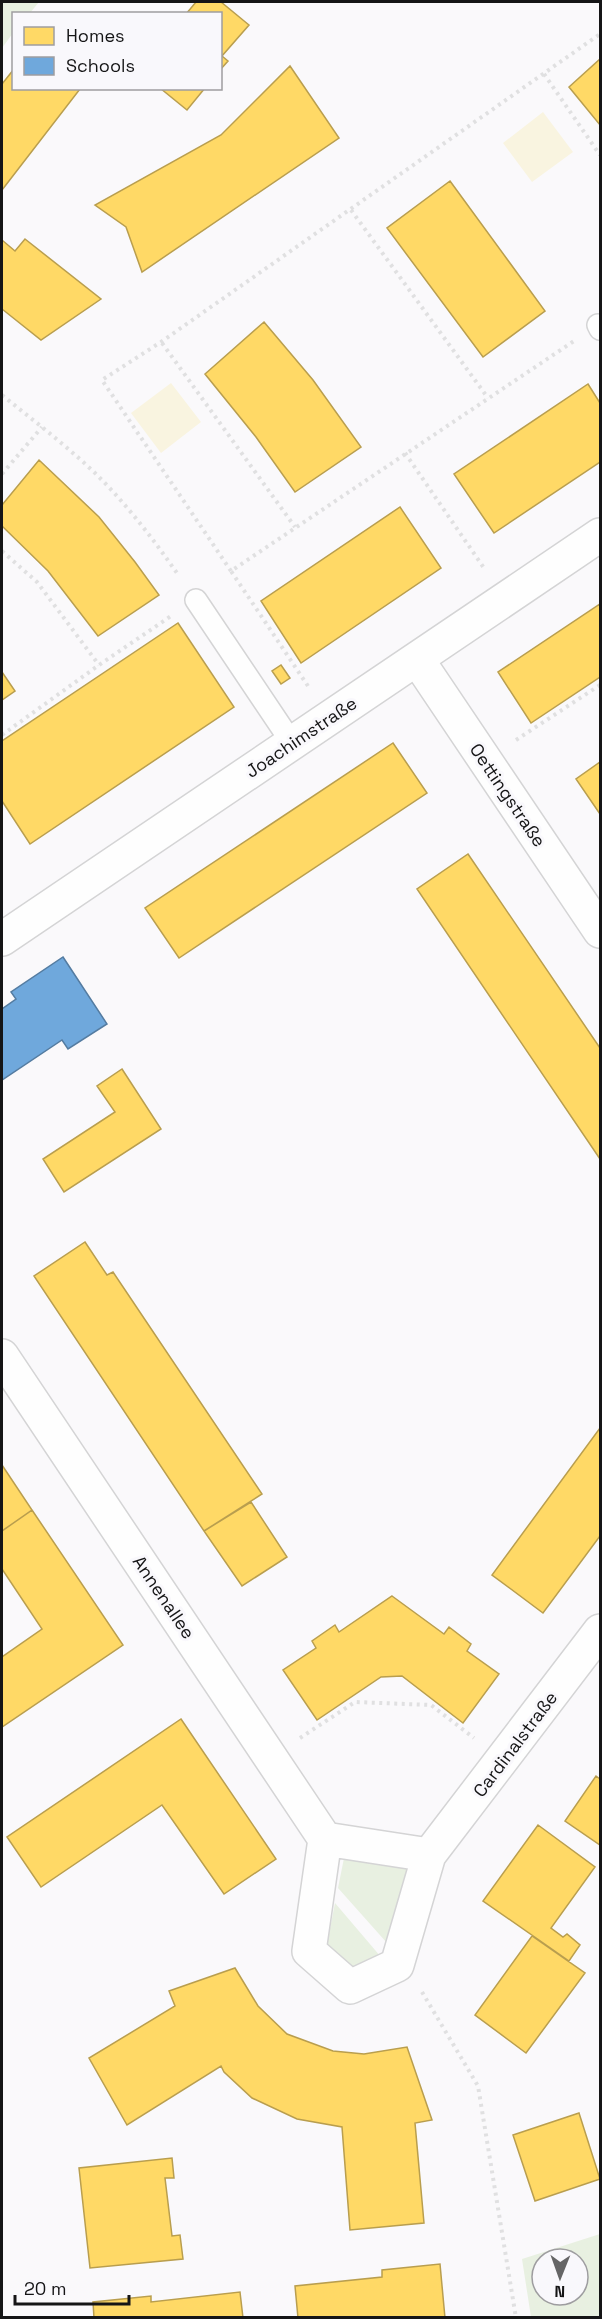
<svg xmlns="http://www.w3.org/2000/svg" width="602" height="2319" viewBox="0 0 602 2319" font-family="'Space Grotesk',sans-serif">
<rect width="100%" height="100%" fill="#faf9fb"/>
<path fill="#e8f0e1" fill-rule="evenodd" d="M2 2H39L30 13 14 14 13 33 2 48Z
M344 1858 406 1866 407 1872 387 1943 338 1888Z
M335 1903 381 1957 354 1969 348 1968 328 1950 327 1944Z
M600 2234V2317H531L522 2259ZM542 2259H578V2295H542Z"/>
<path fill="#f9f4e0" d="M543 112 573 152 532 182 503 143Z
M171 383 201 422 161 453 131 413Z"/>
<path fill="#ffd966" stroke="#b99e4e" stroke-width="1.5" d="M196 2H221L249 25 222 56 228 61 220 70V14H186Z
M600 59V125L569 87Z
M290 66 339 138 142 272 126 227 95 205 221 135Z
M14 69V88L80 89 2 190V84Z
M160 88H205L187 110Z
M450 181 545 311 483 357 387 228Z
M25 239 101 299 41 340 2 309V240L15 251Z
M264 322 313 380 361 447 295 492 256 437 205 374Z
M588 384 600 403V462L494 533 454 474Z
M39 460 99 517 135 562 159 595 98 636 48 571 2 526V505Z
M400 507 441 568 301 663 261 601Z
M600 604V677L531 723 498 672Z
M178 623 234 707 30 844 2 801V741Z
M281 665 290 678 281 684 272 671Z
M2 672 15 691 2 700Z
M393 743 427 793 179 958 145 908Z
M600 762V814L576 779Z
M468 854 600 1048V1159L417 889Z
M122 1069 161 1129 64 1192 43 1159 115 1112 97 1086Z
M85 1242 107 1275 113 1272 262 1494 204 1531 34 1276Z
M600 1428V1536L543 1613 492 1575Z
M2 1465 32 1510 2 1531Z
M251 1502 287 1557 242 1586 204 1531Z
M32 1510 123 1645 2 1727V1657L42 1629 2 1569V1531Z
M392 1596 444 1634 449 1627 471 1644 467 1651 499 1674 463 1723 402 1676 381 1677 317 1720 283 1670 316 1648 312 1641 335 1625 339 1632Z
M181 1719 276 1859 224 1894 162 1805 41 1887 7 1837Z
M596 1776 600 1779V1845L565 1821Z
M538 1825 595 1867 551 1928 563 1937 567 1934 580 1945 569 1961 483 1901Z
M532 1936 585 1973 526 2053 475 2015Z
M235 1968 258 2006 287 2034 333 2051 364 2054 407 2047 432 2120 415 2123 424 2223 350 2230 342 2127 297 2119 252 2098 224 2072 221 2066 127 2125 89 2058 175 2006 169 1991Z
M579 2113 600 2179 535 2201 513 2135Z
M172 2158 174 2178H165L172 2236 180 2235 183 2259 90 2268 79 2168Z
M440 2264 445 2318H298L295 2286 382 2277V2270Z
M240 2292 243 2318H94L93 2302 151 2296V2302Z"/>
<path fill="#6fa8dc" stroke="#547ca1" stroke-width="1.5" d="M63 957 107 1024 68 1049 62 1040 2 1080V1009L16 999 11 992Z"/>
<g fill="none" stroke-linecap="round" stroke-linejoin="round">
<defs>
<path id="service" d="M598 325 600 329
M196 600 292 743"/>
<path id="minor" d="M417 659 600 931
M2 939 600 535
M2 1356 325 1839
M325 1839 309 1951 350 1987 397 1965 429 1855 600 1631
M325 1839 429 1855"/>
</defs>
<use href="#service" stroke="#d4d4d5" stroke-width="24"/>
<use href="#minor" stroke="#d4d4d5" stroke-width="36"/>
<path stroke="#e0e0e1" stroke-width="4" stroke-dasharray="3 4.5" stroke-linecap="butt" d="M544 74 600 155
M351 210 488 398
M162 343 295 527
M2 395C34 421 67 446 97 475 128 506 154 540 179 576
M405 453 484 568
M2 474 42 427
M2 551 37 582 99 665
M231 571 102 380 161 342 600 34
M308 686 231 571 574 341
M2 735 99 665 171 616
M516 740 600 685
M300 1738 355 1702 431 1705 474 1738
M422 1992 478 2086 516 2318"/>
<use href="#service" stroke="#fefefe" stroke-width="21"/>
<use href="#minor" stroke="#fefefe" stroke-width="33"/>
</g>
<g text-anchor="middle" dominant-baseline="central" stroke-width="6" stroke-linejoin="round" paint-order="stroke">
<g font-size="18" fill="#151516" stroke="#f9f8fc">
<text transform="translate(301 737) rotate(-34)">Joachimstraße</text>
<text transform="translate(508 795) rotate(56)">Oettingstraße</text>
<text transform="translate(164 1597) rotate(56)">Annenallee</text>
<text transform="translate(515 1744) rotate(-53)">Cardinalstraße</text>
</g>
</g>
<rect width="602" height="2319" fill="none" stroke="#151516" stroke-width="6"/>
<rect x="12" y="12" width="210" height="78" fill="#f9f8fc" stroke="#9e9da0" stroke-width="1.5"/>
<rect x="24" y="27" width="30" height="18" fill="#ffd966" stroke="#9e9da0" stroke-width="1.5"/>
<text x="66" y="42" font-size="18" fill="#151516">Homes</text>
<rect x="24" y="57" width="30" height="18" fill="#6fa8dc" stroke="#9e9da0" stroke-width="1.5"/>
<text x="66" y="72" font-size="18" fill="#151516">Schools</text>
<g transform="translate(560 2277) rotate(181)"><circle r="28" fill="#f9f8fc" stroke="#9e9da0" stroke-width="1.5"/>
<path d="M0-4.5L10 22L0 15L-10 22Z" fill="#656566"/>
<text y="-9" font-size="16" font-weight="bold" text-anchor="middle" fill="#151516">N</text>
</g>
<path d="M15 2295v9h114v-9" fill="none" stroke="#151516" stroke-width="3"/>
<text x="24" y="2295" font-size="18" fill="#151516" stroke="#f9f8fc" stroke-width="4.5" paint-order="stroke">20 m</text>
</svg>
